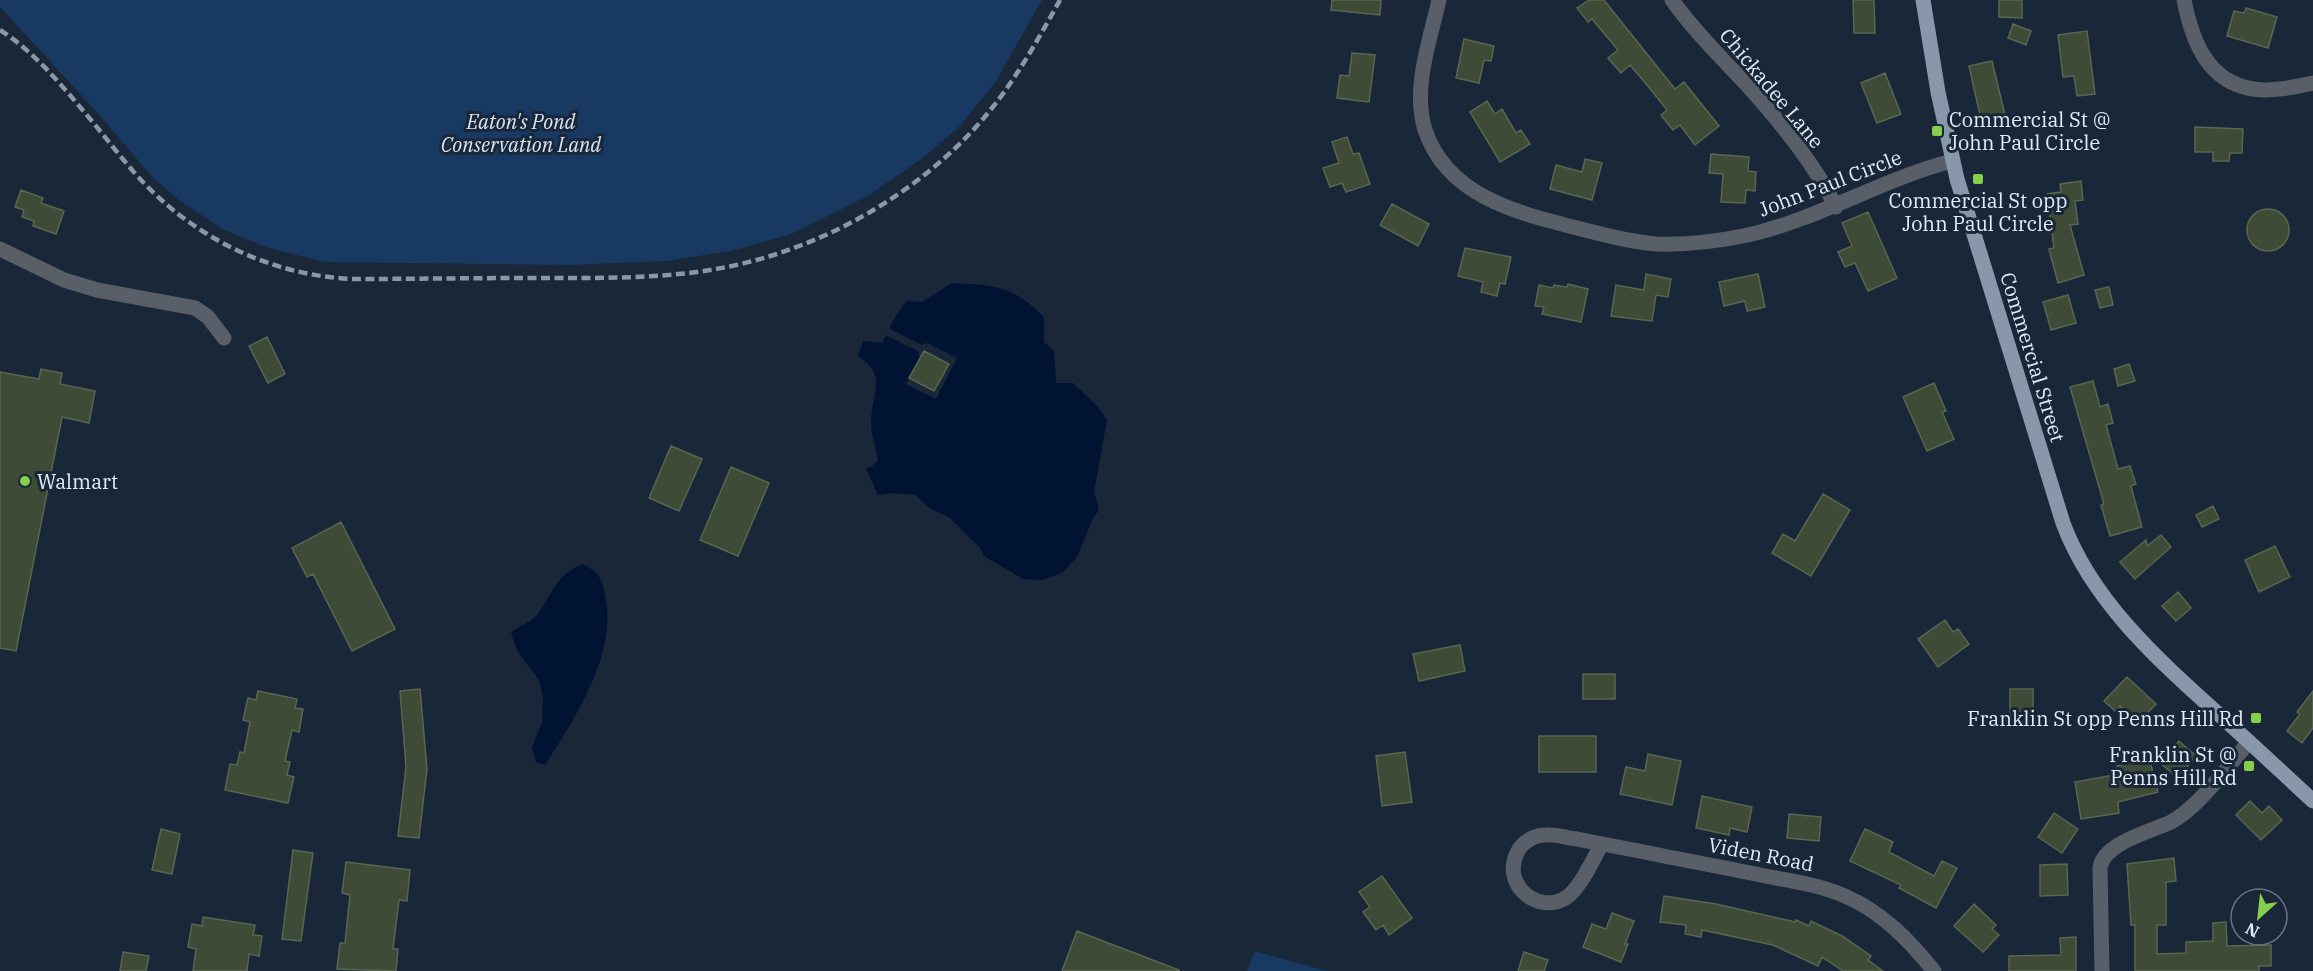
<svg xmlns="http://www.w3.org/2000/svg" width="2313" height="971" viewBox="0 0 2313 971" font-family="'IBM Plex Serif',serif">
<rect width="100%" height="100%" fill="#192739"/>
<path fill="#173962" d="M0 0H1042L995 83 958 128 920 160 868 196 791 234 731 251 666 261 570 265 325 262 268 248 224 230 180 201 154 179 95 110 0 7Z
M1255 951 1327 971H1247Z"/>
<path fill="#001333" d="M952 283C996 286 1010 284 1044 317V342L1054 351 1056 383H1073L1098 407 1107 420 1094 492 1099 510 1093 518 1077 557 1062 573 1042 580 1023 579 984 556 981 549 949 517 931 509 915 495 893 493 878 495 866 468 871 467 878 461C876 449 871 435 871 423 871 392 889 376 858 356L863 341 882 343 894 319 906 301 922 302Z
M582 564C598 571 602 578 605 595 618 653 575 718 545 765L536 762 532 747 542 722 543 696 539 680 518 652 511 633C519 625 530 624 538 614 553 593 555 576 582 564Z"/>
<path fill="#192739" d="M886 327 922 345 927 343 957 358 936 399 906 384 920 357 918 351 883 334Z"/>
<path fill="#3e4b36" stroke="#596650" stroke-width="1.5" d="M1332 0H1381L1380 15 1331 10Z
M1589 0H1604L1675 89 1684 82 1719 126 1695 145 1680 125 1673 130 1661 115 1667 110 1647 85 1630 65 1621 73 1608 58 1618 50 1592 19 1588 22 1577 8Z
M1853 0H1874L1875 33H1854Z
M1999 0H2022V18L1999 17Z
M2246 8 2277 17 2268 48 2227 36 2234 11 2244 13Z
M2013 24 2031 31 2026 45 2008 38Z
M2087 31 2095 94 2077 96 2074 76 2063 77 2058 35Z
M1464 39 1494 46 1491 61 1484 60 1479 83 1456 78Z
M1352 53 1375 55 1369 102 1337 98 1340 75 1349 76Z
M1992 61 2006 119 1982 124 1969 66Z
M1885 73 1901 114 1877 123 1861 83Z
M1487 101 1495 114 1502 109 1516 133 1521 130 1530 144 1500 162 1470 112Z
M2195 127 2243 129 2242 153H2230L2229 161H2213V152H2195Z
M1347 137 1353 154 1359 153 1370 184 1346 192 1342 183 1330 187 1323 168 1339 163 1332 142Z
M1711 154 1749 157 1748 171 1756 172 1755 191 1746 190 1745 203 1721 202 1723 174 1709 173Z
M1585 159 1602 163 1592 200 1550 189 1556 165 1582 172Z
M2081 181 2083 200 2075 201 2078 224 2070 225 2084 275 2058 283 2049 249 2054 248 2047 194 2061 192 2060 184Z
M21 190 43 198 41 203 64 211 56 234 33 226 34 221 22 217 24 210 15 207Z
M1392 204 1429 224 1418 246 1380 225Z
M2247 230a21 21 0 1 1 42 0a21 21 0 1 1-42 0Z
M1868 212 1897 278 1868 291 1855 263 1845 267 1838 252 1852 246 1842 223Z
M1465 248 1511 257 1505 284 1500 283 1497 296 1481 292 1483 282 1458 276Z
M1646 274 1671 279 1668 297 1656 295 1652 321 1611 316 1616 285 1644 290Z
M1758 274 1765 307 1747 311 1745 301 1724 306 1719 282Z
M1568 284 1588 289 1581 322 1542 314 1544 307 1535 306 1539 285 1553 288 1554 285 1567 287Z
M2109 287 2113 305 2100 308 2095 290Z
M2068 295 2076 323 2051 330 2043 302Z
M267 337 285 374 268 383 249 346Z
M924 351 949 364 934 391 909 378Z
M2129 364 2135 381 2118 386 2114 369Z
M41 369 62 373 60 384 95 391 89 423 62 417 16 651 0 648V372L39 379Z
M2093 381 2100 407 2108 404 2113 423 2106 425 2118 469 2130 466 2136 484 2131 486 2142 527 2110 536 2101 505 2104 504 2070 387Z
M1934 383 1946 411 1942 412 1954 439 1927 451 1903 397Z
M671 446 702 459 679 511 649 498Z
M731 467 769 483 738 556 700 540Z
M1823 494 1850 510 1811 576 1772 553 1783 534 1795 541Z
M2213 506 2219 519 2202 527 2196 515Z
M341 522 395 629 352 651 313 574 307 577 292 548Z
M2161 535 2171 547 2135 579 2120 562 2146 540 2147 546Z
M2275 546 2290 577 2259 592 2245 560Z
M2178 592 2191 608 2176 621 2162 606Z
M1945 620 1953 632 1958 629 1969 644 1938 667 1918 639Z
M1460 645 1465 671 1419 681 1413 654Z
M1583 674H1615V699H1583Z
M2127 677 2156 704 2138 723 2120 706 2115 711 2104 701Z
M420 689 427 769 419 838 398 836 406 767 400 691Z
M2010 689H2033V715H2010Z
M258 691 297 699 295 708 303 709 299 732 292 730 285 761 290 762 287 775 294 777 288 803 225 790 230 764 237 765 240 752 244 753 250 722 243 720 248 698 256 700Z
M2313 691V728L2302 743 2287 731 2300 714 2297 712Z
M1539 736H1596V772H1539Z
M2179 741 2196 756 2178 778 2160 763Z
M1405 752 1412 802 1382 806 1376 756Z
M1648 754 1681 761 1672 805 1620 794 1626 767 1645 771Z
M2149 757 2158 792 2118 802 2119 813 2081 819 2075 782 2119 774 2117 766Z
M1702 796 1752 807 1747 832 1730 828 1729 835 1696 828Z
M2250 801 2262 813 2269 806 2282 820 2261 840 2236 815Z
M2054 813 2078 829 2062 853 2038 837Z
M1789 814 1821 817 1819 841 1787 838Z
M161 829 180 834 172 874 152 870Z
M1865 829 1893 842 1889 852 1934 876 1942 861 1957 868 1936 908 1899 888 1901 885 1850 861Z
M293 850 313 853 301 941 282 939Z
M2174 858 2176 881 2166 882V925H2157V954L2186 953V942L2213 941V923L2226 922 2227 946 2271 945V966H2259V971H2135V925H2131L2127 864Z
M346 862 410 870 407 901 399 900 393 949H398L396 971 337 969 340 943H345L350 895 342 893Z
M2067 864 2068 895 2040 896V865Z
M1382 876 1412 918 1389 935 1383 925 1376 930 1363 912 1370 907 1359 892Z
M1664 896 1716 904 1795 922 1796 920 1809 926 1811 921 1842 936 1871 956 1868 960 1883 971H1843L1822 957 1818 966 1773 945 1702 930 1701 937 1685 934 1686 925 1660 922Z
M1974 904 1996 925 1992 929 1999 935 1983 952 1954 926Z
M1612 913 1634 921 1625 944H1628L1621 962 1583 947 1592 924 1606 929Z
M203 917 255 925 253 935 262 936 259 956 249 954 247 971H193L196 949 188 947 192 924 202 926Z
M1077 931 1179 970V971H1062Z
M2076 937V971H2009V956L2061 955 2060 938Z
M123 952 149 956 146 971H120Z
M1524 952 1548 960 1544 971H1518Z"/>
<g fill="none" stroke-linecap="round" stroke-linejoin="round">
<path stroke="#585f68" stroke-width="15" d="M1439 0C1430 40 1412 89 1425 130 1447 195 1514 212 1573 227 1601 234 1629 242 1657 244 1687 245 1719 241 1748 235 1819 219 1882 179 1952 161
M1672 0C1694 31 1720 56 1745 83 1777 118 1815 165 1836 207
M2184 0C2192 40 2207 82 2253 89 2272 92 2294 87 2313 83
M0 249 64 280 97 290 195 308 208 317 224 338
M1602 844C1593 859 1581 887 1567 897 1539 916 1501 885 1517 853 1522 842 1534 835 1546 835 1556 834 1567 838 1577 839 1601 844 1625 848 1649 853 1688 861 1727 868 1765 876 1792 881 1820 885 1845 896 1882 912 1909 940 1934 971
M2102 971 2100 868C2103 843 2150 832 2171 822 2198 808 2229 765 2249 742"/>
<path stroke="#8997aa" stroke-width="15" d="M1923 0 1938 92 1957 179 2063 523C2093 604 2163 664 2225 720 2255 747 2284 774 2313 801"/>
<path stroke="#8c97a5" stroke-width="4.5" stroke-dasharray="9 4.5" stroke-linecap="butt" d="M0 30C36 53 63 87 91 120 112 145 132 173 157 196 210 245 277 275 351 279 412 279 474 278 536 278 592 278 648 279 704 271 806 256 905 204 975 128 1010 90 1035 45 1060 0"/>
</g>
<g fill="#86cf4b" stroke="#192739" stroke-width="2">
<rect x="1931" y="125" width="12" height="12" rx="3"/>
<rect x="1972" y="173" width="12" height="12" rx="3"/>
<circle cx="25" cy="481" r="6"/>
<rect x="2250" y="712" width="12" height="12" rx="3"/>
<rect x="2243" y="760" width="12" height="12" rx="3"/>
</g>
<g text-anchor="middle" dominant-baseline="central" stroke-width="6" stroke-linejoin="round" paint-order="stroke">
<g font-size="20" fill="#e2ebf7" stroke="#192739">
<text transform="translate(1772 88) rotate(50)">Chickadee Lane</text>
<text transform="translate(1830 183) rotate(-21)">John Paul Circle</text>
<text transform="translate(2033 357) rotate(73)">Commercial Street</text>
<text transform="translate(1761 854) rotate(11)">Viden Road</text>
</g>
<g font-size="20" fill="#e2ebf7" stroke="#192739" text-anchor="start">
<text x="1949" y="119">Commercial St @<tspan x="1949" dy="23">John Paul Circle</tspan></text>
<text x="1978" y="200" text-anchor="middle">Commercial St opp<tspan x="1978" dy="23">John Paul Circle</tspan></text>
<text x="37" y="481">Walmart</text>
<text x="2244" y="718" text-anchor="end">Franklin St opp Penns Hill Rd</text>
<text x="2237" y="754" text-anchor="end">Franklin St @<tspan x="2237" dy="23">Penns Hill Rd</tspan></text>
</g>
<g font-size="20" font-style="italic" fill="#d8e6f8" stroke="#192739">
<text x="521" y="121">Eaton's Pond<tspan x="521" dy="23">Conservation Land</tspan></text>
</g>
</g>
<g transform="translate(2259 917) rotate(207)"><circle r="28" fill="#192739" stroke="#697585" stroke-width="1.5"/>
<path d="M0-4.5L10 22L0 15L-10 22Z" fill="#86cf4b"/>
<text y="-9" font-size="16" font-weight="bold" text-anchor="middle" fill="#e2ebf7">N</text>
</g>
</svg>
